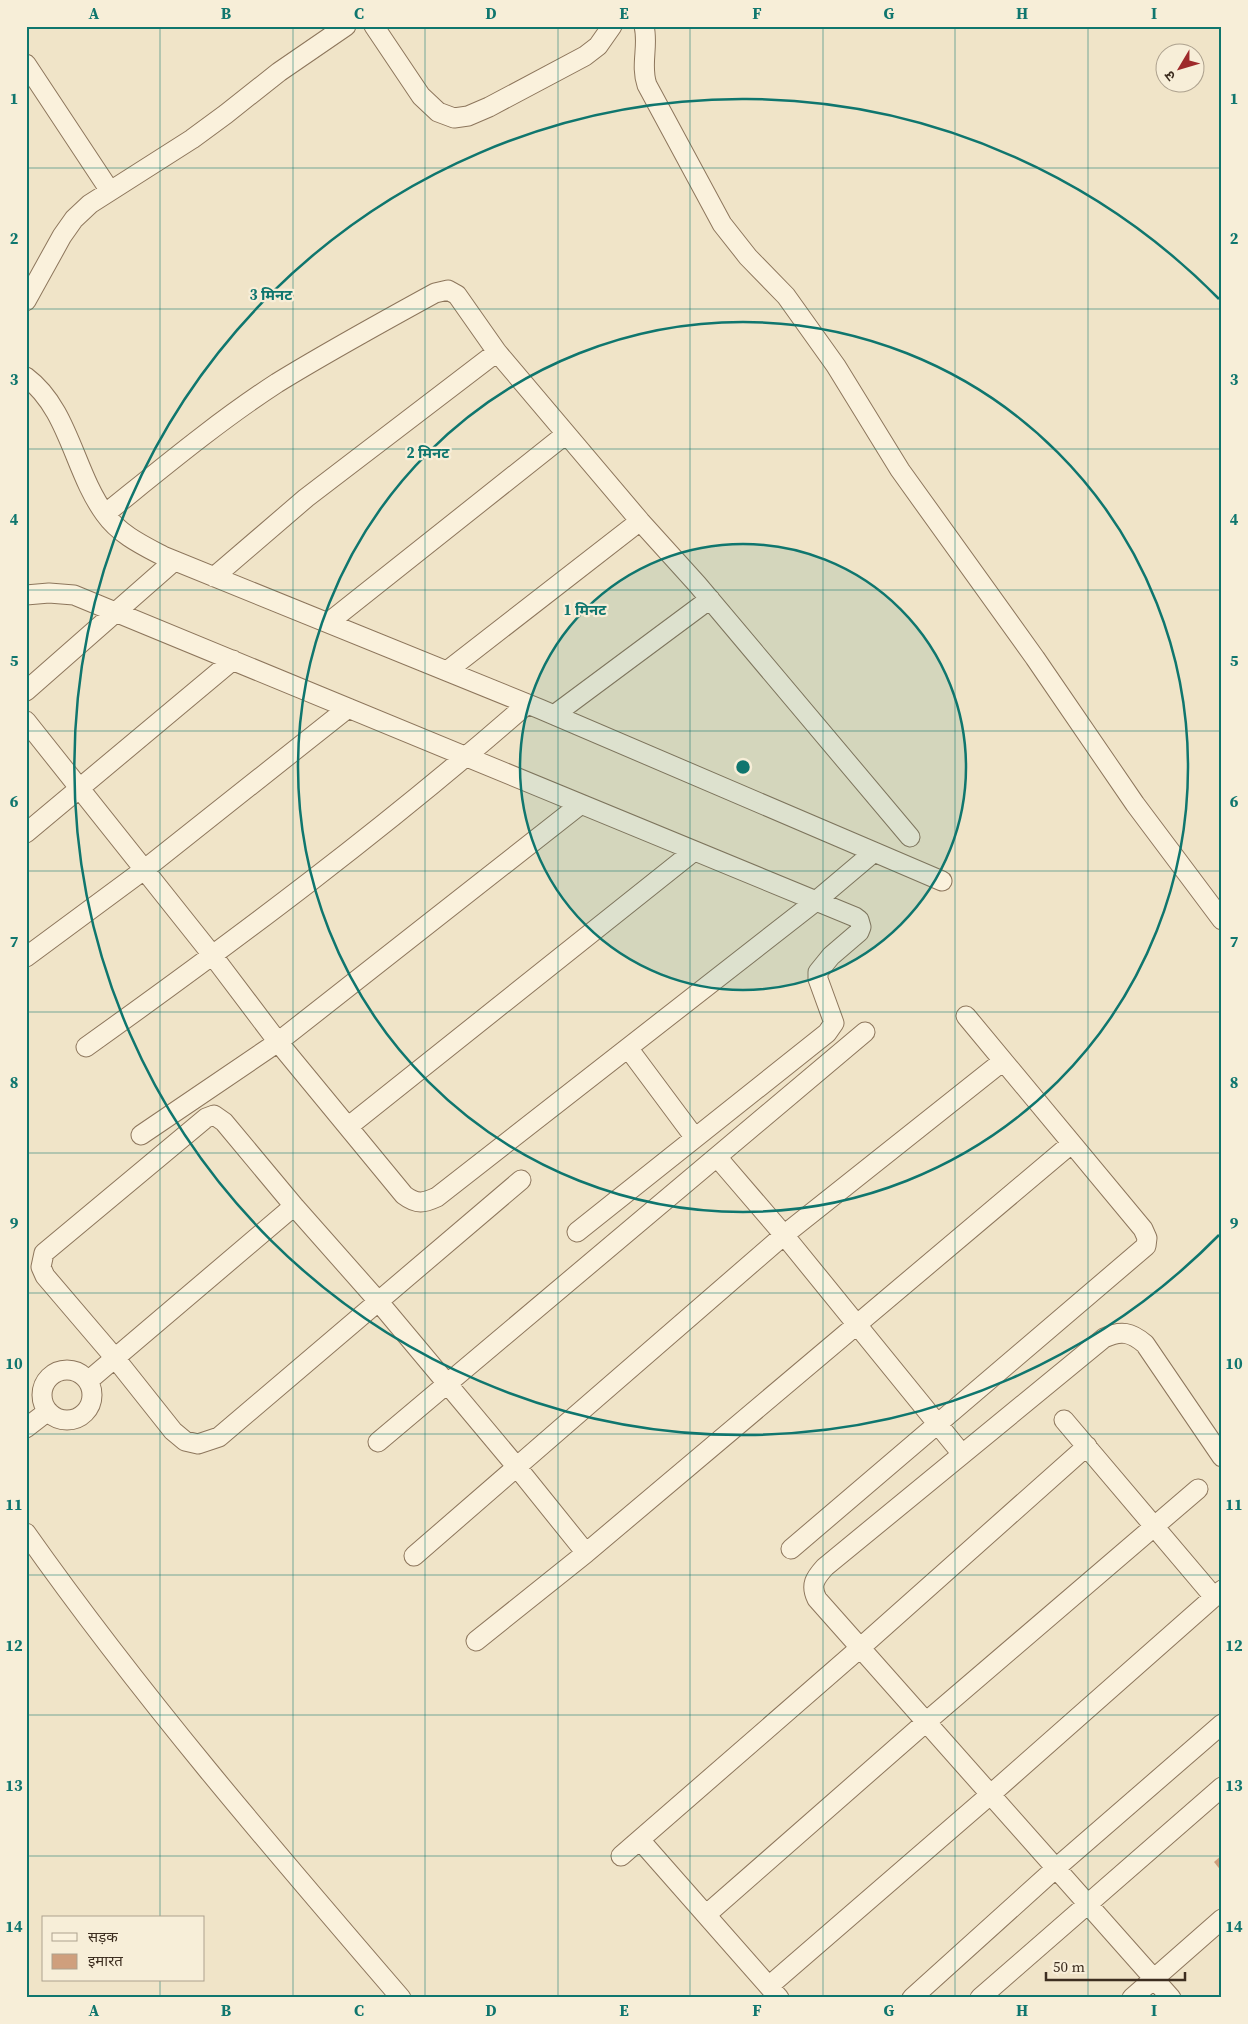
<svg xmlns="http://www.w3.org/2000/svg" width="1248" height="2024" viewBox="0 0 1248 2024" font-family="'Source Serif 4','Noto Sans Devanagari',serif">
<rect width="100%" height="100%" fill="#f0e4c8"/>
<path fill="#cf9f7d" d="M1222 1855V1872L1214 1862Z"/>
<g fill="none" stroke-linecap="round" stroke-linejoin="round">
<defs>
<path id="minor" d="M374 26 421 96 438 112 454 118 468 116 489 107 585 56 598 46 612 26
M644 26C649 46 640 65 647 85L722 224 748 257 786 296 836 366 900 470 1035 658 1135 804 1222 920
M26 64 110 191
M26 301 62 236 74 219 90 204 192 139 226 114 279 72 346 26
M26 377C69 409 74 472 105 514 119 534 142 545 163 556L540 709 942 881
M105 514C161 469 217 422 277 383 329 351 382 322 435 293L448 290 457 295 497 352 640 521 697 584 910 837
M214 577 306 498 497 352
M26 595 49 593 74 595 855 917 859 920 861 927 859 932 831 956 818 972V979L834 1023 827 1033 577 1232
M328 623 566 434
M447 671 640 521
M26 691 174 561
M554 715 710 599
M26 721 213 956 278 1042 404 1195C417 1205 424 1203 437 1197L816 901 874 852
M26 833 233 660
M26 957 145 869 348 708
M86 1047C237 939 387 827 527 704
M628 1048 695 1138
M349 1126 694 851
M141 1135 278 1042 581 804
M717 1157 784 1235 962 1454
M521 1180 219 1437 198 1444 185 1441 173 1431 115 1358 45 1276 41 1267 44 1253 206 1118 214 1115 224 1122 294 1206 378 1301 516 1466 586 1553
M42 1395a25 25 0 1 1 50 0a25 25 0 1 1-50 0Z
M88 1381 294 1206
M1064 1420 1214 1597
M26 1428 48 1411
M378 1442 865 1032
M26 1533C141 1696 271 1847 401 1998
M791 1549 1146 1246 1147 1238 1143 1229 966 1016
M414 1556 784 1235 1003 1061
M476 1641 586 1553 1071 1144
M640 1840 779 1998
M621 1856 860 1648 1087 1446
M707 1914 926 1722 1198 1489
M769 1986 991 1794 1222 1590
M912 1998 1056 1868 1222 1724
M980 1998 1222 1787
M1132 1998 1222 1919
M1171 1998 817 1599C810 1585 815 1578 825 1567L1104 1338C1121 1330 1131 1332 1145 1344L1222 1457"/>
</defs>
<use href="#minor" stroke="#8d765c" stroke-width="21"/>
<use href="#minor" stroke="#faf1dc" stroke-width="19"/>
</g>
<path fill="none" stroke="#0f766e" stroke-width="1" stroke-opacity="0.55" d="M160 26V1918M293 26V1998M425 26V1998M558 26V1998M690 26V1998M823 26V1998M955 26V1998M1088 26V1998M26 168H1222M26 309H1222M26 449H1222M26 590H1222M26 731H1222M26 871H1222M26 1012H1222M26 1153H1222M26 1293H1222M26 1434H1222M26 1575H1222M26 1715H1222M26 1856H1222M160 1980V1998"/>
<circle cx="743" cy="767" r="223" fill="#0f766e" fill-opacity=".12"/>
<g fill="none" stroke="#0f766e" stroke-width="2.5">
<circle cx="743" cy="767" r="223"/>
<circle cx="743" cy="767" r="445"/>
<path d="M1219 1235A668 668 0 1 1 1219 299"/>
</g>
<circle cx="743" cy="767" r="8" fill="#0f766e" stroke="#f7eed8" stroke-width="2.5"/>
<g font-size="15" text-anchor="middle" font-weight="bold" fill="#0f766e" stroke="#f7eed8" stroke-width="4.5" stroke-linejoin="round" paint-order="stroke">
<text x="271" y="300">3 मिनट</text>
<text x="428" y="458">2 मिनट</text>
<text x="585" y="615">1 मिनट</text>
</g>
<rect width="1248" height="2024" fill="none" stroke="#f7eed8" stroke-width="55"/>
<rect x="42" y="1916" width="162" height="65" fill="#f7eed8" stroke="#ada18e"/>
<rect x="52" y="1933" width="25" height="8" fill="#faf1dc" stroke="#ada18e"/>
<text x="88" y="1942" font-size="15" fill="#3d2e20">सड़क</text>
<rect x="52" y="1954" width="25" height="15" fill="#cf9f7d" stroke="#ada18e"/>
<text x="88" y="1966" font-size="15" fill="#3d2e20">इमारत</text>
<g transform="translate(1180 68) rotate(232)"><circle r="24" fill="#f7eed8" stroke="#ada18e"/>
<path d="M0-4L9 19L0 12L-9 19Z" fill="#9e2a2b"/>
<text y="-8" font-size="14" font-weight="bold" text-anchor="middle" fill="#3d2e20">उ</text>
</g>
<path d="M1046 1972v8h139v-8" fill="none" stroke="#3d2e20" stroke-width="2.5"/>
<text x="1053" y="1972" font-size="15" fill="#3d2e20" stroke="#f7eed8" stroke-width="4" paint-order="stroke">50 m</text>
<rect x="28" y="28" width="1192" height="1968" fill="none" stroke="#0f766e" stroke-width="2"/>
<g font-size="16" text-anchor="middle" font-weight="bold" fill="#0f766e">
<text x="94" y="19">A</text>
<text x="226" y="19">B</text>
<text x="359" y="19">C</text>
<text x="491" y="19">D</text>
<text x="624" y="19">E</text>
<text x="757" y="19">F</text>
<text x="889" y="19">G</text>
<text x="1022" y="19">H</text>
<text x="1154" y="19">I</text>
<text x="14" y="104">1</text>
<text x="1234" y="104">1</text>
<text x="14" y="244">2</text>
<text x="1234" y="244">2</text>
<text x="14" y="385">3</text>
<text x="1234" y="385">3</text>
<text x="14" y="525">4</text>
<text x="1234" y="525">4</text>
<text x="14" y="666">5</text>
<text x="1234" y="666">5</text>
<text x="14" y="807">6</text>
<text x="1234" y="807">6</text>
<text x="14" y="947">7</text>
<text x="1234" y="947">7</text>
<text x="14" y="1088">8</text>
<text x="1234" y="1088">8</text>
<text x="14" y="1229">9</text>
<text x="1234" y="1229">9</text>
<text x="14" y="1369">10</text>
<text x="1234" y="1369">10</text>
<text x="14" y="1510">11</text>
<text x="1234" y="1510">11</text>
<text x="14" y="1651">12</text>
<text x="1234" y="1651">12</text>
<text x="14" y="1791">13</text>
<text x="1234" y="1791">13</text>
<text x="14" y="1932">14</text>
<text x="1234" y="1932">14</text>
<text x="94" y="2016">A</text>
<text x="226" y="2016">B</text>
<text x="359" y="2016">C</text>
<text x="491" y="2016">D</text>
<text x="624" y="2016">E</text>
<text x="757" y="2016">F</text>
<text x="889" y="2016">G</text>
<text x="1022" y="2016">H</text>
<text x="1154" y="2016">I</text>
</g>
</svg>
